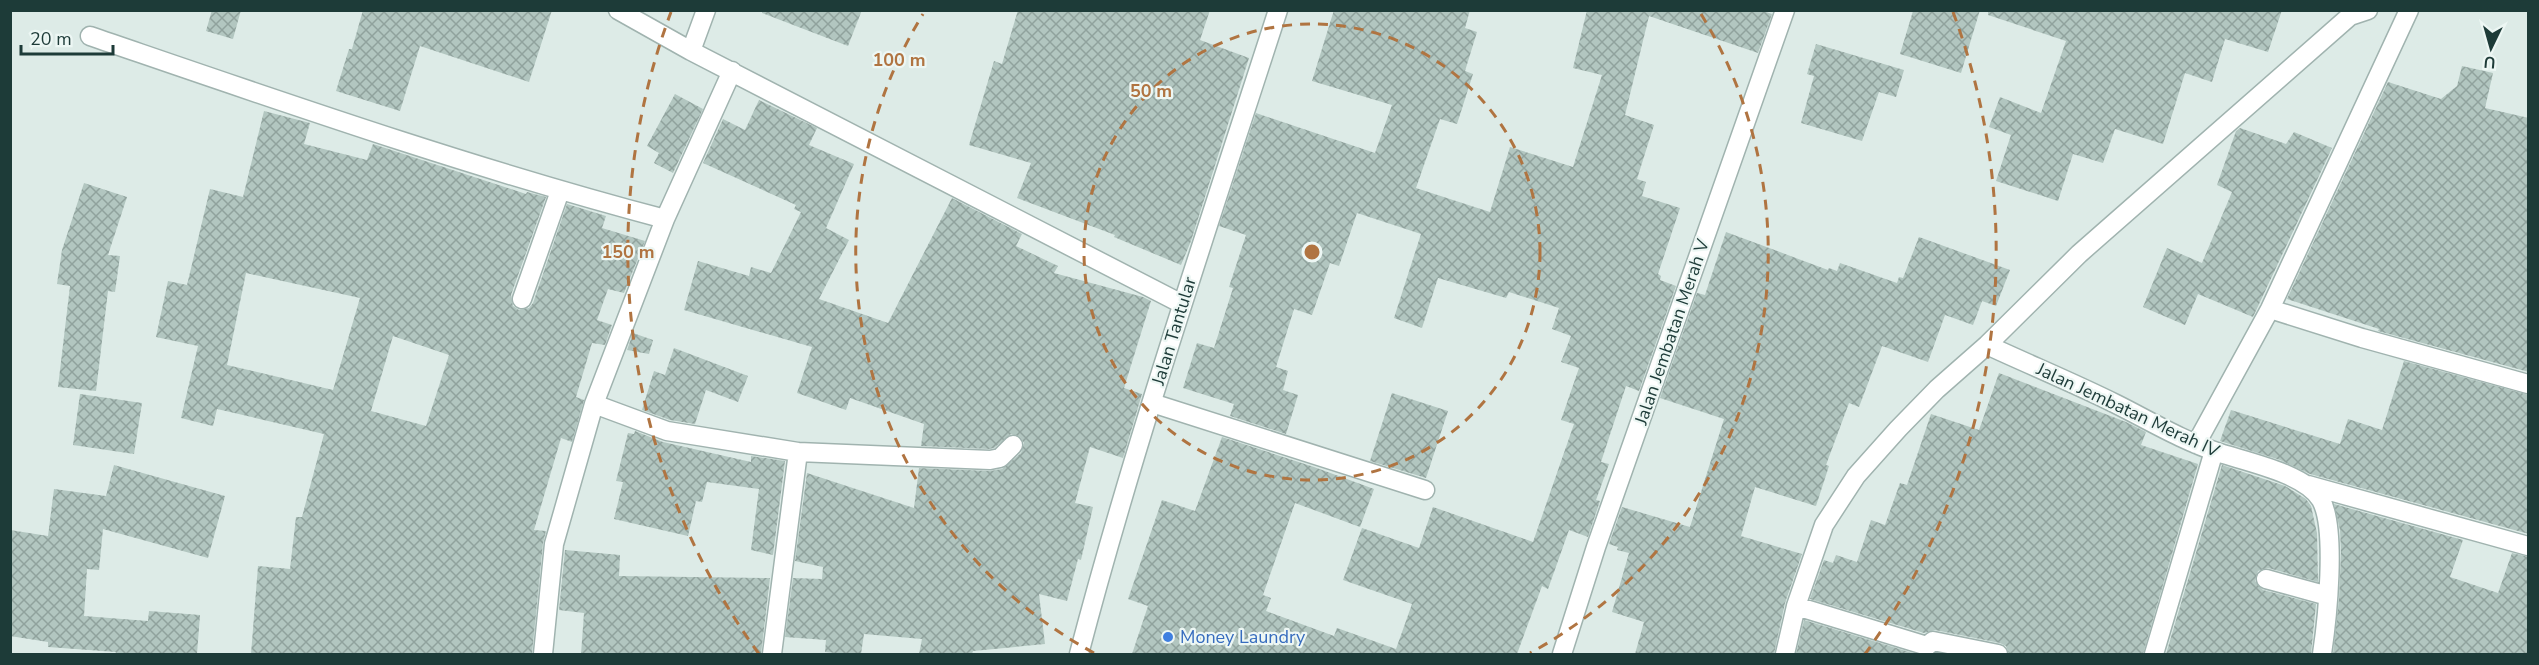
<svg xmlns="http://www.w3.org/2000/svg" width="2539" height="665" viewBox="0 0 2539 665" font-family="'Nunito Sans',sans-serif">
<defs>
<pattern id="building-cross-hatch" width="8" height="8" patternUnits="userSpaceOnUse" patternTransform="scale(1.5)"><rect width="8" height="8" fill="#b2c6c0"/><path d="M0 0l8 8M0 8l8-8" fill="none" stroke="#90a29d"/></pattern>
</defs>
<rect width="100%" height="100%" fill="#ddebe7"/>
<path fill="url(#building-cross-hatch)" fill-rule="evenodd" d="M212 10H241L233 39 206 31Z
M363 10H552L529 82 420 46 400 111 336 91 349 49H352Z
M762 10H862L848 46 762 13Z
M1018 10H1210L1200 40 1249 58 1191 241 1181 265 1114 237 1115 235 1017 198 1031 163 969 145 994 61 1002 64Z
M1334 10H1470L1465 28 1477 32 1465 71 1473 74 1457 124 1440 119 1416 188 1490 212 1510 147 1573 167 1602 75 1573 68 1587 10H1760L1772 14 1758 53 1649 16 1625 115 1654 125 1637 179 1646 182 1642 196 1680 208 1658 274 1661 276 1660 280 1676 286 1639 391 1626 386 1601 462 1609 464 1596 500 1600 501 1588 537 1569 530 1548 589 1542 586 1517 654H1132L1148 606 1128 599 1162 500 1195 511 1222 437 1314 467 1374 489 1360 527 1295 503 1263 595 1271 598 1266 611 1334 636 1337 628 1396 649 1412 604 1343 580 1362 528 1419 548 1433 507 1533 542 1574 424 1561 420 1579 368 1561 362 1571 336 1552 329 1559 308 1509 292 1506 298 1438 278 1422 328 1394 318 1421 234 1357 213 1339 266 1330 263 1312 315 1294 309 1276 367 1288 371 1283 390 1298 395 1286 434 1230 416 1234 404 1183 388 1197 343 1214 348 1233 288 1229 287 1246 235 1219 226 1256 113 1375 153 1392 105 1312 81Z
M1980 10 1961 73 1900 54 1913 11Z
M1988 10H2282L2268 52 2225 39 2212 82 2185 73 2163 144 2115 129 2103 163 2073 154 2058 201 1996 181 2011 135 1989 127 2000 97 2041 113 2066 41 1988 15Z
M1816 44 1904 70 1896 97 1879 92 1862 141 1801 123 1814 76 1807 74Z
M2462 66 2493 73 2485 108 2529 118V372L2378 331 2379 329 2287 299 2388 82 2441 99 2457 86Z
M675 94 703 109 673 173 654 163 659 153 647 146Z
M759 100 817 128 809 145 854 164 826 228 849 240 819 299 888 323 952 198 1022 234 1016 246 1058 266 1054 273 1143 297 1151 301 1124 388 1142 394 1123 458 1090 447 1075 503 1093 507 1081 560 1078 559 1067 601 1039 594 1045 644 973 651 972 654H919L922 639 864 634 861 654H844L825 652 826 640 785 637 793 578 822 579 823 567 795 561 807 473 914 508 919 468 990 471 1002 469 1021 453 1024 443 1020 437 1011 434 994 448 989 449 921 446 924 424 850 398 846 410 797 393 812 347 684 310 698 261 749 276 751 267 771 273 801 212 794 209 796 205 703 163 723 119 745 130Z
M264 111 310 123 304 144 367 160 373 144 526 194 527 192 546 197 511 295 513 306 519 310 529 308 533 303 567 204 606 216 602 228 645 241 624 293 608 289 597 320 612 325 605 345 592 343 576 397 584 400 572 442 561 438 534 530 546 531 543 543 532 654H251L258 566 290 569 296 517H302L324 434 217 409 213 426 181 418 198 346 156 337 168 281 187 285 210 189 243 197ZM246 273 360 298 333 390 227 365ZM393 336 449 355 426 426 371 411Z
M2240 128 2286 144 2294 132 2332 148 2253 317 2198 294 2185 325 2143 307 2167 248 2202 263 2232 192 2217 185 2236 131Z
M84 183 127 197 108 255 120 256 115 292 108 291 96 391 58 387 70 286 57 284 62 250Z
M1726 232 1828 270 1829 268 1837 271 1840 263 1897 283 1899 277 1903 278 1919 237 2010 270 1996 306 1982 301 1973 325 1945 315 1928 362 1882 346 1859 407 1849 403 1826 465 1829 466 1816 506 1755 487 1741 536 1802 554 1785 603 1774 654H1635L1644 622 1612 612 1629 553 1617 550 1618 547 1609 544 1622 507 1690 527 1724 419 1660 398 1697 293 1705 295Z
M633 333 653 340 649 354 627 350Z
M674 348 748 376 738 402 706 390 695 424 670 420 642 410 654 371 665 375Z
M2404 361 2529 395V534L2310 474 2280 460 2220 441 2231 410 2340 444 2348 419 2382 430Z
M1999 373 2126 422 2146 432 2141 445 2198 464 2143 654H2009L2006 646 2000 643 1935 630 1924 633 1810 599 1824 560 1833 563 1836 555 1857 562 1871 520 1885 525 1900 483 1907 485 1931 414 1979 430Z
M1392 393 1448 411 1426 478 1370 461Z
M80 394 142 403 134 454 73 445Z
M635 431 663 442 751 462V456L785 461 773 555 751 550 759 489 707 482 702 502 696 501 688 536 614 519 623 482 616 481 628 433 634 434Z
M114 465 225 496 208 558 103 529 99 570 87 569 84 616 148 621 149 611 200 615 197 654H115L116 652 48 647V642L10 636V530L48 536 54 489 106 496Z
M2222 465 2285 486 2306 499 2311 506 2317 533 2318 582 2268 568 2258 571 2255 581 2263 590 2316 604 2311 654H2166Z
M2334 504 2463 540 2450 577 2498 593 2512 553 2529 557V654H2333L2339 599 2341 553 2340 530Z
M565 550 620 555 619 576 770 578 761 654H581L584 613 559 610Z
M1804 620 1916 654H1796Z"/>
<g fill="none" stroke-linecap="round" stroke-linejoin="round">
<defs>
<path id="minor" d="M618 10 691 51 1182 304
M90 36C280 101 471 168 665 219
M691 51 706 10
M522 299 560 191
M2270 309 2362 338 2528 384
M1987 345C2030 365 2074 383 2116 404 2150 421 2183 441 2220 453 2248 462 2306 474 2321 500 2337 529 2327 621 2322 654
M1152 403 1425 490
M594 404 667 431 798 452 990 460 1000 458 1013 445
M2196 444 2270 309 2409 10
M2308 485 2528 546
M2266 579 2328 596
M1796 606 1927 646 1933 641 1998 654
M543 654 554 544 594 404 665 219 732 71
M772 654 798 452
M1562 654 1596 547 1785 10
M1785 654 1796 606 1824 525 1856 476 1898 429 1937 389 1987 345 2079 254 2350 16 2368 10
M2154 654 2214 451"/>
<path id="tertiary" d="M1079 654C1136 437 1209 224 1278 10"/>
</defs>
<use href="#minor" stroke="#a0b3af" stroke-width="21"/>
<use href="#tertiary" stroke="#a0b3af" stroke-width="21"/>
<use href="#minor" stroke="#fff" stroke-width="18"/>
<use href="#tertiary" stroke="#fff" stroke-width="18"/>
</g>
<g fill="none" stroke="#b07441" stroke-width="3" stroke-dasharray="10 8">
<circle cx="1312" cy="252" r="228"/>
<path d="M1094 653A456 456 0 0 1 923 14M1701 14A456 456 0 0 1 1530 653"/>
<path d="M759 654A684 684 0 0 1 671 12M1953 12A684 684 0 0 1 1865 654"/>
</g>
<circle fill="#3f7fe0" stroke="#edf7f4" stroke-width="2" cx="1168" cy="637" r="6"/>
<g text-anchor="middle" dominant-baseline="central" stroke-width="4.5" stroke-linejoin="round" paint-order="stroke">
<g font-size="18" fill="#1d3b38" stroke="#edf7f4">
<text transform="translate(1174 331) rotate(-73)">Jalan Tantular</text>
<text transform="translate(1672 332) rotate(-71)">Jalan Jembatan Merah V</text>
<text transform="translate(2128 410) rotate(25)">Jalan Jembatan Merah IV</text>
</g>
<g font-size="18" fill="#366cbe" stroke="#edf7f4" text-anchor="start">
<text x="1180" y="637">Money Laundry</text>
</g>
</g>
<circle cx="1312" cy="252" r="9" fill="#b07441" stroke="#edf7f4" stroke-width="3"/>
<g font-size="18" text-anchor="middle" font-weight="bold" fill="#b07441" stroke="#edf7f4" stroke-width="4.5" stroke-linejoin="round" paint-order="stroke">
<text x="899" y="66">100 m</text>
<text x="1151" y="97">50 m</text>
<text x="628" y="258">150 m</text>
</g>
<rect width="2539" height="665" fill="none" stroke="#1d3b38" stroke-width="24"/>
<g transform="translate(2491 48) rotate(185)" stroke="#edf7f4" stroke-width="4.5" paint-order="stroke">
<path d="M0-4.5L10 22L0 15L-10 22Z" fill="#1d3b38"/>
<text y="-9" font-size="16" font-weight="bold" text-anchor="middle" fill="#1d3b38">U</text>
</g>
<path d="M21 45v9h92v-9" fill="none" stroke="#1d3b38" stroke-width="3"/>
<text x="30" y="45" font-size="18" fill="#1d3b38" stroke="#edf7f4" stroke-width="4.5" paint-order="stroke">20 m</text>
</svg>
